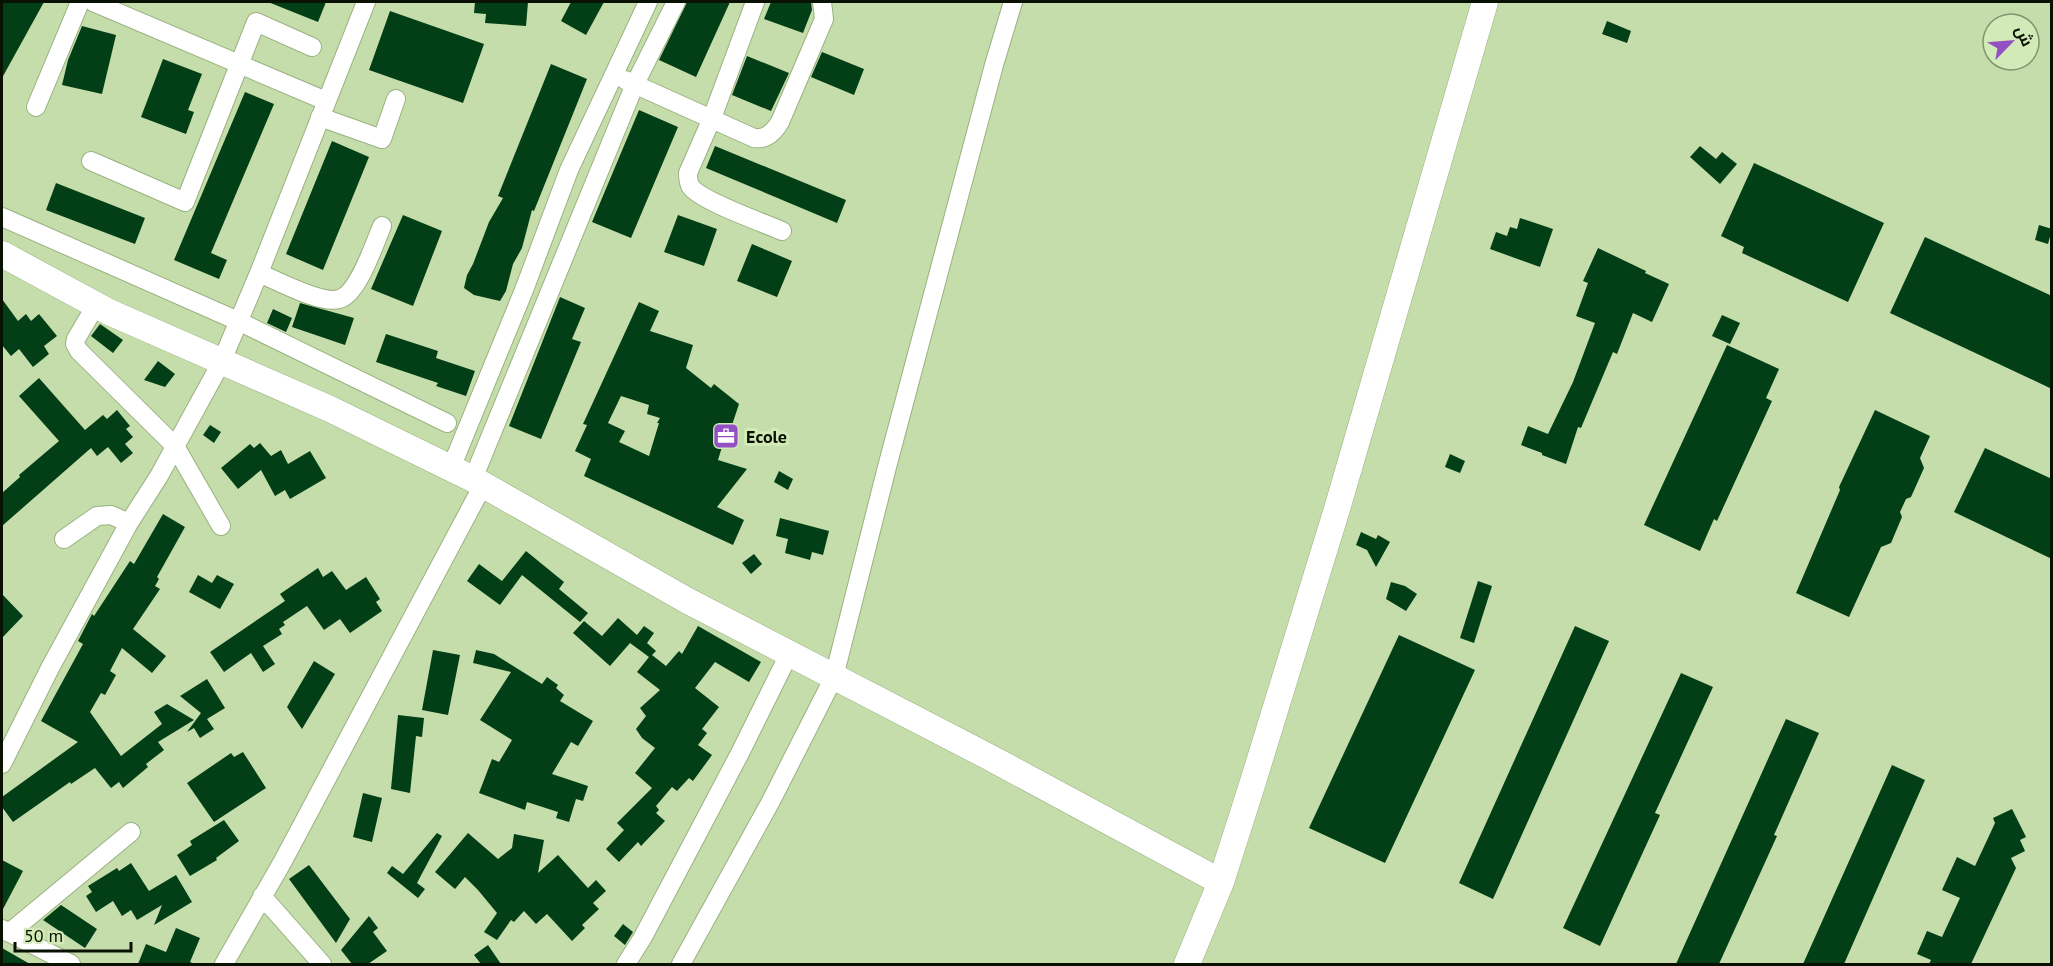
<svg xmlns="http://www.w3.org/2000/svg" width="2053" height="966" viewBox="0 0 2053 966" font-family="'PT Sans',Cairo,sans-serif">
<rect width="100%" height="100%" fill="#c5ddab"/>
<path fill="#033f16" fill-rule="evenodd" d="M2 2H44L2 78Z
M268 2H326L318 22Z
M475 2H528L526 26 485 23 486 14 474 13Z
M571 2H604L586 35 561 21Z
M687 2H730L696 77 659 60Z
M771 2H811L812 10 803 33 764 19Z
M390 11 484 44 463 103 369 70Z
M1607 21 1631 31 1627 43 1602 34Z
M82 26 116 35 102 94 62 85 68 60Z
M822 52 864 69 854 95 811 77Z
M747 56 789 73 771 111 732 95Z
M163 59 202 74 188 110 194 112 186 134 141 117Z
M551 64 587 79 534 211 532 210 522 248 513 264 506 291 500 301 474 295 464 288 467 275 473 264 489 222 503 198 498 196Z
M245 92 274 104 211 253 227 260 219 279 174 260Z
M639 110 678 127 631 238 592 222Z
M332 141 369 157 323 270 286 254Z
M715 146 846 200 837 223 706 168Z
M1700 146 1716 159 1722 152 1737 164 1720 184 1690 157Z
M1754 163 1884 223 1848 302 1742 253 1744 247 1721 236Z
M56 183 145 218 135 244 46 210Z
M403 215 442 231 413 306 371 289Z
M678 215 717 229 704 266 664 252Z
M1520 218 1553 229 1540 267 1490 249 1496 232 1507 236 1510 227 1517 229Z
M2039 225 2052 229 2048 244 2035 240Z
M1925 237 2052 296V389L1890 313Z
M752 244 792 261 777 297 737 281Z
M1598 248 1646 271 1645 273 1669 284 1652 322 1633 313 1617 354 1613 352 1581 428 1578 427 1566 464 1542 455V453L1521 445 1528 426 1548 434 1573 382 1595 323 1576 316 1588 283 1583 281Z
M560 297 585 308 572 339 581 342 541 439 509 426Z
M2 299 18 321 26 314 31 321 39 314 57 336 44 346 49 354 33 367 19 349 11 356 2 345Z
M639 302 659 311 650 331 693 345 686 368 711 388 714 384 739 404 731 428 728 427 718 460 747 469 717 507 744 520 733 545 584 476 591 459 575 451 587 425 583 424ZM621 396 649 405 647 414 660 418 657 423H659L649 456 619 442 625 431 608 423Z
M300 303 354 318 345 345 292 327Z
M273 309 292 318 286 332 267 323Z
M1722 315 1740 323 1730 344 1712 336Z
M100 324 123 340 113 353 91 336Z
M386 334 438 351 436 358 475 371 466 396 436 386 438 383 376 362Z
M1727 345 1779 369 1766 398 1772 401 1717 521 1714 519 1700 551 1644 525Z
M158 361 175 374 165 387 144 380Z
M39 378 85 430 103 415 107 419 117 410 130 426 126 429 133 437 125 444 133 453 121 463 108 447 97 456 91 448 2 526V493L20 477 19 475 59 441 19 396Z
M1875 410 1930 436 1920 458 1924 468 1911 497 1906 499 1900 512 1902 517 1891 543 1881 547 1849 617 1796 593 1840 490 1839 487Z
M210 425 221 432 214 443 203 435Z
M260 443 271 456 281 450 288 464 310 451 326 478 290 499 285 490 275 496 261 470 238 489 221 468 250 444 254 448Z
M1985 448 2052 479V559L1954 512Z
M1450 454 1465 461 1460 473 1445 467Z
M779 471 793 479 788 490 774 482Z
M163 514 185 527 157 577 159 579 155 586 160 589 133 629 166 656 152 673 122 648 110 671 116 675 105 695 101 693 90 712 121 756 162 724 154 712 167 704 194 720 158 742 164 750 146 764 148 767 123 788 119 782 111 788 95 768 71 784 70 782 13 822 2 807V797L78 742 41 721 83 644 78 641 92 614 94 616 130 561 134 564Z
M780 518 829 531 823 555 812 552 810 560 785 553 788 539 776 536Z
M1361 532 1376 539 1378 535 1390 542 1376 567 1367 550 1356 545Z
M526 551 564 582 559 589 588 613 580 622 522 575 500 605 467 581 479 564 502 581Z
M754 554 762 564 751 574 742 563Z
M318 568 323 577 332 571 346 590 366 577 380 599 376 602 382 611 350 633 340 619 324 630 307 606 283 622 285 625 279 629 282 634 263 646 275 664 263 672 251 653 224 672 210 652 285 601 280 594Z
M198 575 212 583 217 575 234 584 220 609 189 592Z
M1478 581 1492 586 1474 643 1460 638Z
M1391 582 1405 586 1417 594 1406 611 1386 599Z
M2 594 23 616 2 638Z
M618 618 637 635 644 626 654 633 647 643 656 651 652 655 666 666 679 651 682 654 698 626 761 662 749 682 715 662 695 688 719 707 702 729 707 733 698 745 712 755 693 781 689 778 677 791 672 787 656 806 659 810 656 813 665 821 641 846 638 842 619 862 606 849 624 830 617 823 652 788 635 773 655 748 642 738 636 729 646 716 640 708 660 690 637 672 649 657 630 643 610 666 573 633 584 621 602 636Z
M1575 626 1609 641 1493 899 1459 883Z
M1399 635 1475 670 1385 863 1309 828Z
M433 650 460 655 448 715 422 710Z
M476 650 494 654 542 684 547 677 558 685 556 688 564 695 560 701 593 721 578 746 571 742 552 774 588 786 583 801 576 799 569 822 556 818 558 812 527 802 525 810 479 793 492 759 499 762 512 740 480 720 511 672 473 663Z
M314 661 335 674 302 729 287 707Z
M1681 673 1713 687 1655 813 1660 815 1600 946 1563 928Z
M207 679 225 708 207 719 214 729 200 738 194 728 187 732 201 713 180 696Z
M398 715 424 718 422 737 416 736 410 793 391 789Z
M1786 719 1819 733 1774 835 1777 836 1719 964H1676Z
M243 752 266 788 214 822 187 783 231 753 234 757Z
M1892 765 1925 780 1844 964H1803Z
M363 793 382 798 372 842 353 837Z
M2012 809 2026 837 2020 840 2025 851 2011 858 2016 868 1971 964H1929L1931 960 1917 954 1927 931 1942 937 1960 898 1942 890 1957 857 1975 866 1995 823 1993 818Z
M224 820 239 841 216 858 217 860 190 876 177 855 192 845 190 841Z
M437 833 442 836 417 883 425 889 418 898 387 873 392 866 403 874Z
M468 833 498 859 512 848 514 834 544 840 538 873 558 855 588 888 596 880 606 891 593 903 599 909 582 925 585 928 572 941 547 914 536 924 524 911 514 922 511 920 497 940 484 932 497 913 478 890 465 877 455 889 435 872Z
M2 860 23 871 2 911Z
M131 863 149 891 176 875 192 902 154 925 162 905 137 920 131 910 122 916 113 901 96 912 86 896 92 892 88 886 117 868 119 871Z
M309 865 350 919 336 943 289 879Z
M61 905 97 929 85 948 43 920Z
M369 916 378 928 373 932 387 951 368 964H352L341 950Z
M623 924 633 932 625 945 614 936Z
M176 928 200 938 190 962 195 964H138L146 944 166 952Z
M488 945 501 964H481L474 955Z
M2 948 30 964H2Z"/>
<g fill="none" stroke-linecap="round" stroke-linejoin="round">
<defs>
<path id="street" d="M93 2 326 101
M755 2 712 118 688 173C688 178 688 183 691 187 701 201 764 223 782 231
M625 80 754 138C766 140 774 132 780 122L824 19 822 2
M36 107 80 2
M320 117 382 139 396 99
M91 161 185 202 256 22 312 47
M2 217 238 321 447 423
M259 273C276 280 325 307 342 298 359 290 374 245 382 226
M96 305 76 339 75 344 79 351 175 446 221 526
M451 468 524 290 569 170 648 2
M473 479 635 84 676 2
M64 539 97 516 111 515 129 523
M2 764 50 668 129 523 159 476 221 363 259 273 366 2
M262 896 322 964
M2 929 71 964
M9 933 131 832
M224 964 283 861 483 485
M626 964 643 937 740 753 789 654
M681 964 771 801 834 677 887 467 994 65 1013 2"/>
<path id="secondary" d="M2 254 109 312 330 409 473 479 688 601 989 757 1221 882
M1187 964 1221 882 1252 785 1337 509 1485 2"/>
</defs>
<use href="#street" stroke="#9ab180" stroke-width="20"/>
<use href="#secondary" stroke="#9ab180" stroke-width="27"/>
<use href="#street" stroke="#fff" stroke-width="18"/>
<use href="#secondary" stroke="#fff" stroke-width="26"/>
</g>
<defs>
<symbol id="office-square" viewBox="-11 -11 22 22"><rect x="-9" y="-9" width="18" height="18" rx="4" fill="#9350c5" stroke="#d2eab7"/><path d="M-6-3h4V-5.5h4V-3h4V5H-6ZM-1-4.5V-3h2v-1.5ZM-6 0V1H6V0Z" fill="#fff"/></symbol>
</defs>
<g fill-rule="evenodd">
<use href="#office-square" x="711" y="421" width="30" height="30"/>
</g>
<g text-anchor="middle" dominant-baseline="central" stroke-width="6" stroke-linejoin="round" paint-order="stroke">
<g font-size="18" font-weight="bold" fill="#091102" stroke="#d2eab7" text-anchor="start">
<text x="746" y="436">Ecole</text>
</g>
</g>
<rect width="2053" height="966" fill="none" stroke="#091102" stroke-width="6"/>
<g transform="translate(2011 42) rotate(65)"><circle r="28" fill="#d2eab7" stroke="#82936f" stroke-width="1.5"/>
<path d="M0-4.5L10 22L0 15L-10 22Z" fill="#9350c5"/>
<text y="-9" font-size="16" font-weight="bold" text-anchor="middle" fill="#091102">ش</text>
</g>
<path d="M15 942v9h116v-9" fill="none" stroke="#091102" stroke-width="3"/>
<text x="24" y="942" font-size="18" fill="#091102" stroke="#d2eab7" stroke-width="4.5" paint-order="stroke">50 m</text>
</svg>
